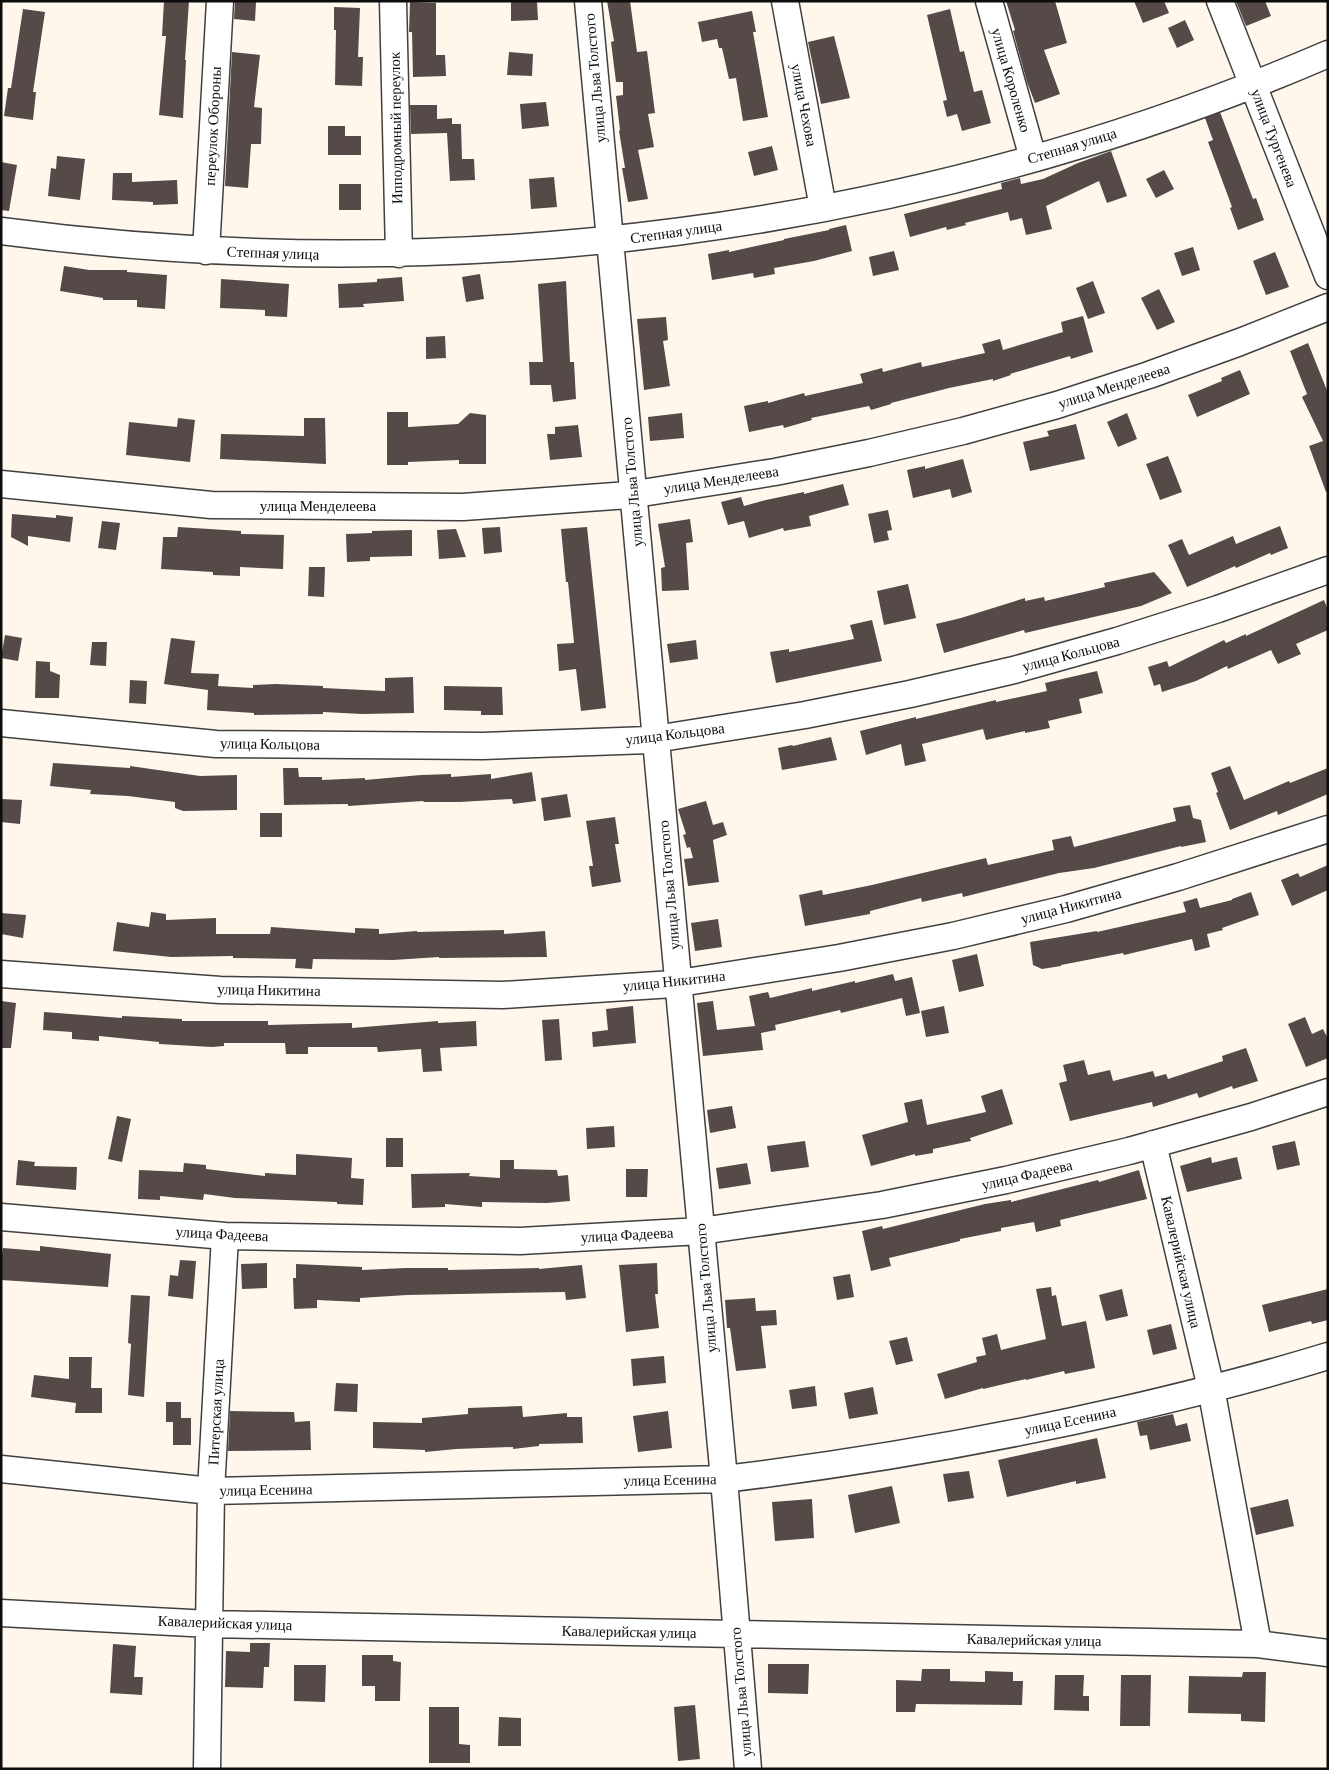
<svg xmlns="http://www.w3.org/2000/svg" width="1329" height="1770" viewBox="0 0 1329 1770" font-family="'Crimson Pro',serif">
<rect width="100%" height="100%" fill="#fff7ec"/>
<path fill="#564a48" d="M164 1H189L185 60H186L183 118 159 115 166 36H162Z
M235 1 256 2 255 21 234 19Z
M511 1H537L538 20 511 21Z
M607 1H630L637 52 647 51 655 113 648 114 654 147 638 150 648 199 628 202 622 168H625L619 131 620 130 616 96 623 95V82H616L611 42 614 41Z
M1006 1H1055L1067 43 1044 50 1060 94 1035 103 1027 82 1013 31 1015 30Z
M1134 1H1164L1169 13 1143 23Z
M1236 1H1265L1271 16 1246 26Z
M410 2 436 3V55H445L446 76 413 77 412 32H409Z
M334 7 360 8 358 57H363L362 86 335 85 336 30H334Z
M23 9 45 12 33 92H36L33 120 4 116 8 88H11Z
M950 9 960 52 964 51 974 92 982 90 991 123 962 131 957 114 947 117 943 101 947 100 927 15Z
M752 11 756 32H753L768 117 743 121 736 78 729 79 722 48H719L717 39 702 42 698 22Z
M1185 20 1194 40 1177 48 1168 28Z
M834 36 850 98 821 104 808 42Z
M232 52 260 55 254 107 262 108 261 144H251L248 188 225 186Z
M509 52 533 54 532 76 507 75Z
M546 102 549 126 522 129 520 104Z
M410 105H437V119L452 118V124H461L462 159H474L475 180 450 181 447 133 411 134Z
M1220 112 1253 199 1256 198 1264 220 1238 230 1230 208 1232 207 1208 142 1213 140 1205 118Z
M328 126H345V136H361V155H328Z
M772 146 778 170 754 176 748 152Z
M1111 151 1127 196 1107 203 1099 181 1046 206 1052 229 1026 235 1022 218 1010 221 1008 212 965 223 966 225 947 230 946 227 910 237 904 214 1002 189 1001 183 1020 178 1021 184 1043 179 1078 163Z
M57 156 85 159 80 200 48 196 51 168 56 169Z
M1 162 17 165 9 211 1 210Z
M1164 170 1174 189 1156 198 1146 179Z
M113 173H132V182L177 180 178 204 153 205V202L112 200Z
M554 177 557 207 531 209 529 179Z
M339 184H361V210H339Z
M846 225 852 251 814 261 774 268 775 274 754 278 753 273 712 280 708 254 729 250V252L784 240V239L829 230V229Z
M1193 247 1200 270 1182 276 1174 253Z
M894 251 899 270 873 276 869 257Z
M1275 252 1289 287 1266 295 1253 261Z
M64 266 89 270H127V272L167 275 165 309 137 307V300H103V298L60 291Z
M480 274 484 299 466 302 462 277Z
M402 277 404 301 363 304 364 307 339 308 338 284 377 282V279Z
M221 279 289 284 287 317 265 316V310L220 308Z
M566 281 570 362H574L576 399 553 402 551 385H530L529 362H543L538 284Z
M1093 281 1105 313 1088 319 1076 288Z
M1159 289 1175 322 1157 330 1141 298Z
M1083 316 1093 352 1071 359 1070 356 1010 374 1011 375 993 381V379L949 388 891 403V404L871 410 869 406 811 418 812 420 784 428 783 425 749 432 744 406 768 401V403L804 393 805 396 863 383 860 374 882 368 883 372 921 362 922 367 985 353 982 344 1000 339 1003 350 1063 332 1061 322Z
M666 317 668 340 663 341 670 386 644 390 637 319Z
M445 336 446 358 426 359V337Z
M1308 343 1328 393V491L1326 492 1309 446 1323 441 1302 397 1307 394 1290 351Z
M1240 370 1250 394 1197 417 1188 395 1222 381 1221 378Z
M387 412H408V427L458 424 470 413 486 415V464H459V460L408 462V465H387Z
M682 413 684 438 650 441 648 417Z
M1127 413 1137 439 1118 447 1107 422Z
M178 418 195 420 190 462 126 455 129 422 177 427Z
M304 418H325L326 464 220 459 221 434 304 436Z
M1076 424 1085 459 1030 471 1023 442 1049 436 1047 431Z
M578 425 582 457 550 460 547 434H555V427Z
M1168 456 1182 492 1160 500 1146 464Z
M963 459 972 492 952 498 950 489 913 498 907 470 925 466V469Z
M843 484 849 505 809 516 811 526 784 531 783 528 749 538 744 521 728 525 721 502 741 497 744 506 766 500 804 492V494Z
M888 510 892 530 887 531 889 540 874 543 868 514Z
M12 514 56 518V515L73 517 70 542 28 536V546L11 537Z
M690 519 693 542 686 543 689 590 662 591 661 568 665 567 658 524Z
M102 521 120 523 116 550 98 548Z
M1280 526 1288 548 1271 555 1270 553 1236 568 1235 566 1187 587 1168 545 1182 539 1189 555 1233 536 1236 544Z
M178 527 241 531V534L284 535 283 569 240 567V576L213 575V572L161 569 163 537H177Z
M500 527 502 552 484 554 482 528Z
M587 527 606 708 581 711 576 669 559 671 557 644 574 643 568 582H566L561 529Z
M456 529 466 557 439 559 437 530Z
M412 530V556L370 557V561L347 562 346 534 372 533V531Z
M309 567H325L324 597 308 596Z
M1154 572 1172 593 1141 606 1025 633 1024 630 944 653 936 624 961 618 1025 598V601L1044 597 1045 601 1105 587 1104 583Z
M908 584 916 618 884 625 877 591Z
M1324 600 1328 610V630L1296 644 1301 654 1278 664 1271 650 1228 669 1227 666 1196 681 1162 692 1160 684 1154 686 1148 667 1167 661 1169 667 1224 640 1226 643 1246 634V636Z
M872 620 882 661 776 683 770 652 789 649V652L854 639 850 625Z
M5 635 22 638 18 661 1 658Z
M171 638 195 641 191 673 219 674 218 686 253 688V685L276 684 323 686V688L385 691V678L413 677 414 713 362 714 323 712V714L254 715V713L207 710 208 690 164 684Z
M696 640 698 659 670 663 667 644Z
M92 642H107L106 666 90 665Z
M36 661 50 662V671L60 675 59 698H35Z
M1097 671 1103 693 1079 699 1082 713 1048 721 1050 728 1025 733V731L986 740 983 729 922 744 926 761 905 766 901 744 866 755 860 731 916 717V719L996 700V702L1047 691 1045 683Z
M130 680 147 681 146 704 129 703Z
M444 686 502 687 503 715H481V711L444 710Z
M831 737 837 760 782 770 778 748 792 745 793 746Z
M53 763 130 768V766L200 776 237 775V810L183 811 175 808V802L128 796 90 794 91 790 50 786Z
M1230 766 1244 800 1289 781 1290 783 1328 768V794L1278 815 1277 811 1230 830 1216 793 1218 792 1211 773Z
M283 768H298L299 777H322V780L365 778V780L421 775 451 774V777L491 774V779L532 772 536 801 513 804 512 799 460 802H424L423 801 348 806V804L284 805Z
M567 794 571 817 544 821 541 798Z
M1 799 22 800 20 824 1 822Z
M706 801 713 825 723 822 727 835 713 840 719 882 688 886 684 859 693 858 690 847 687 848 683 835 686 834 678 809Z
M1190 805 1193 818 1201 820 1206 842 1181 847V846L1094 868 1059 873 963 897 962 893 922 902 921 898 870 911V914L805 926 799 895 822 890 823 895 872 885 986 858 988 865 1054 850 1052 840 1071 836 1074 847 1176 821 1173 808Z
M260 813H282V837H260Z
M615 817 619 844H615L621 882 592 887 589 866H593L586 821Z
M1328 865V890L1292 906 1281 880 1298 873 1300 877Z
M1251 892 1259 915 1222 928 1223 930 1207 934 1210 947 1195 951 1192 939 1124 955 1123 953 1061 965V966L1042 969 1033 965 1030 942 1097 931V932L1186 912 1183 902 1197 898 1200 908 1232 900V899Z
M151 912 166 914V920L216 918V934H270L271 927 355 933V928L379 929V934L417 931V932L504 930V934L545 931 547 957 439 958V957L393 960 313 959 312 969 295 968 296 959 233 958V956L171 957 113 951 117 922 149 927Z
M1 913 26 915 23 938 1 934Z
M718 919 722 947 695 951 691 923Z
M977 954 984 986 959 992 952 960Z
M893 974 895 981 912 977 920 1013 906 1016 902 998 841 1013 840 1010 775 1025 776 1030 761 1033 763 1050 703 1056 697 1003 713 1001 717 1030 755 1026 749 996 768 992 770 998 812 988V991L855 981V983Z
M1 1001 16 1003 11 1048H1Z
M633 1006 636 1043 593 1047 592 1032 608 1030 606 1009Z
M944 1006 949 1033 926 1037 921 1011Z
M44 1012 122 1018V1016L182 1019V1021H268V1025L352 1023V1028L438 1021V1023L476 1021 477 1046 440 1048 442 1071 423 1072 421 1049 378 1052 377 1047H308V1054H286L285 1043H224V1046L212 1047 159 1044V1042L99 1036V1041L72 1039V1032L43 1030Z
M1305 1017 1312 1034 1323 1029 1328 1039V1058L1306 1067 1288 1024Z
M559 1019 562 1060 545 1061 542 1020Z
M1246 1048 1258 1081 1233 1089 1232 1086 1199 1098 1197 1093 1153 1107 1152 1102 1070 1121 1059 1083 1067 1081 1063 1065 1084 1060 1088 1075 1110 1070 1113 1081 1153 1071 1155 1077 1166 1074 1168 1079 1223 1061 1222 1056Z
M1002 1089 1013 1124 970 1138 971 1141 933 1149V1153L915 1156V1154L871 1166 862 1135 908 1122 904 1103 922 1099 927 1125 986 1112 981 1096Z
M732 1106 736 1128 710 1133 707 1110Z
M117 1116 131 1119 122 1162 108 1159Z
M614 1126 615 1147 587 1149 586 1128Z
M386 1138H403V1167H386Z
M805 1141 809 1167 771 1172 767 1146Z
M1295 1141 1300 1165 1277 1170 1272 1146Z
M296 1154 352 1158 351 1178 364 1179 363 1205 337 1204V1202L235 1198 204 1194 203 1200 160 1196V1200L138 1199 139 1170 183 1172 184 1163 206 1165V1169L265 1176V1173L296 1175Z
M1211 1157 1212 1163 1237 1157 1242 1179 1187 1192 1180 1166Z
M18 1160 35 1162 34 1166 77 1167 76 1190 16 1185Z
M500 1160H514V1169L557 1170 558 1176 568 1175 570 1201 547 1203 482 1202V1207L445 1204V1207L412 1208 411 1174 470 1173 469 1176 500 1178Z
M747 1163 751 1184 719 1189 716 1168Z
M626 1169H648L647 1197H626Z
M1139 1170 1147 1199 1060 1220 1061 1226 1036 1232 1034 1222 1001 1228V1231L960 1239V1241L889 1258 891 1266 871 1271 862 1231 882 1226 883 1229 985 1204 1011 1200V1202L1098 1180 1099 1182Z
M40 1246 111 1254 108 1287 1 1280V1260L3 1248 40 1251Z
M180 1260 196 1261 193 1299 168 1296 170 1275 178 1276Z
M267 1263V1288L242 1289 241 1264Z
M657 1263 658 1294H655L659 1328 626 1332 619 1265Z
M296 1264 362 1267V1270L406 1268H448V1270L539 1268V1269L582 1265 586 1298 566 1300 565 1292 407 1295 360 1298V1302L317 1300V1308L294 1309 293 1278H296Z
M850 1274 854 1297 837 1300 833 1277Z
M1051 1287 1052 1296 1056 1295 1062 1326 1086 1321 1095 1368 1065 1374 1064 1371 1026 1380V1379L983 1389V1388L945 1399 937 1374 977 1362 976 1357 986 1355 982 1338 997 1334 1001 1350 1046 1339 1036 1289Z
M1122 1289 1128 1316 1106 1321 1099 1295Z
M1328 1289V1320L1312 1324 1311 1321 1269 1332 1262 1305Z
M131 1295 150 1296 144 1397 128 1395 131 1344 128 1343Z
M755 1298 756 1311 776 1310 777 1325 761 1326 766 1368 736 1371 730 1328H727L725 1300Z
M1171 1324 1177 1349 1153 1355 1147 1330Z
M907 1337 913 1361 896 1365 889 1341Z
M664 1356 666 1383 633 1386 631 1359Z
M69 1357H92L91 1388H102V1413H75L76 1403 31 1397 34 1375 69 1379Z
M336 1383 358 1384 357 1412 334 1411Z
M815 1386 817 1406 792 1409 789 1390Z
M873 1387 878 1414 849 1419 844 1393Z
M166 1402H181V1418H191V1445H173V1422H166Z
M522 1406 523 1417 567 1413V1417H582L583 1443 539 1444V1446L513 1449V1447L456 1449 425 1452V1450L373 1448V1422L422 1423V1418L468 1414V1408Z
M230 1411 294 1412 295 1422 310 1421 311 1450 228 1451Z
M668 1411 672 1448 638 1452 633 1416Z
M1173 1414 1176 1426 1187 1423 1191 1441 1150 1450 1147 1435 1140 1436 1137 1422Z
M1097 1438 1106 1478 1076 1484V1481L1007 1497 998 1460Z
M969 1471 974 1498 948 1502 943 1474Z
M892 1486 900 1523 855 1533 848 1495Z
M812 1499 814 1538 775 1541 772 1502Z
M1288 1499 1294 1526 1256 1535 1250 1508Z
M250 1643H270L269 1667H264L263 1688 225 1687 226 1651 250 1652Z
M113 1644 136 1646 134 1677H143L142 1695 110 1693Z
M362 1655H393V1661L401 1662 400 1701H375V1686H362Z
M768 1664H809L808 1694 768 1693Z
M294 1665H326L325 1702 294 1701Z
M922 1669H950V1681L985 1682V1671L1013 1672V1681H1023L1022 1705 916 1704 915 1712H896V1680L921 1681Z
M1243 1672H1266L1265 1722 1241 1721V1714L1188 1713 1189 1676 1242 1677Z
M1055 1675H1084L1083 1696H1089V1711L1054 1710Z
M1121 1675H1151L1150 1726H1120Z
M695 1705 700 1759 678 1761 674 1707Z
M429 1707H459V1744L470 1745V1763H429Z
M499 1717 521 1718V1746H498Z"/>
<g fill="none" stroke-linecap="round" stroke-linejoin="round">
<defs>
<path id="minor" d="M393 1 399 254
M588 1 724 1479 748 1769
M785 1 823 208
M989 1 1033 158
M1220 1 1328 276
M1 231C449 290 913 233 1328 54
M206 251 220 1
M1 484 211 505 463 507 629 495 775 472 869 453 963 431 1057 405 1149 375 1240 342 1328 307
M1 723 216 744 483 746 649 740 805 715 910 694 1014 670 1117 641 1218 609 1328 570
M1 974 220 990 503 995 673 984 839 958 953 936 1066 909 1178 877 1328 829
M1153 1144 1211 1388 1258 1644
M1 1217 225 1236 520 1241 701 1231 882 1205 1006 1180 1129 1151 1251 1117 1328 1092
M1 1469 211 1491 724 1479C858 1463 991 1440 1123 1410 1192 1394 1260 1377 1328 1356
M1 1613 210 1624 1258 1644 1328 1653
M207 1769 211 1491 225 1236"/>
</defs>
<use href="#minor" stroke="#404040" stroke-width="29"/>
<use href="#minor" stroke="#fff" stroke-width="26"/>
</g>
<g text-anchor="middle" dominant-baseline="central" stroke-width="5" stroke-linejoin="round" paint-order="stroke">
<g font-size="15" fill="#0d0d0d" stroke="#fff">
<text transform="translate(595 78) rotate(-95)">улица Льва Толстого</text>
<text transform="translate(1011 80) rotate(74)">улица Короленко</text>
<text transform="translate(804 105) rotate(79)">улица Чехова</text>
<text transform="translate(213 126) rotate(-87)">переулок Обороны</text>
<text transform="translate(396 128) rotate(-91)">Ипподромный переулок</text>
<text transform="translate(1274 138) rotate(69)">улица Тургенева</text>
<text transform="translate(1072 146) rotate(-17)">Степная улица</text>
<text transform="translate(676 232) rotate(-8)">Степная улица</text>
<text transform="translate(273 253) rotate(2)">Степная улица</text>
<text transform="translate(1114 386) rotate(-18)">улица Менделеева</text>
<text transform="translate(721 480) rotate(-9)">улица Менделеева</text>
<text transform="translate(632 482) rotate(-95)">улица Льва Толстого</text>
<text x="318" y="506">улица Менделеева</text>
<text transform="translate(1071 654) rotate(-15)">улица Кольцова</text>
<text transform="translate(675 734) rotate(-7)">улица Кольцова</text>
<text transform="translate(270 744) rotate(1)">улица Кольцова</text>
<text transform="translate(669 885) rotate(-95)">улица Льва Толстого</text>
<text transform="translate(1071 906) rotate(-15)">улица Никитина</text>
<text transform="translate(674 981) rotate(-6)">улица Никитина</text>
<text transform="translate(269 990) rotate(1)">улица Никитина</text>
<text transform="translate(1027 1175) rotate(-13)">улица Фадеева</text>
<text transform="translate(222 1234) rotate(3)">улица Фадеева</text>
<text transform="translate(627 1235) rotate(-3)">улица Фадеева</text>
<text transform="translate(1181 1262) rotate(77)">Кавалерийская улица</text>
<text transform="translate(706 1288) rotate(-95)">улица Льва Толстого</text>
<text transform="translate(216 1412) rotate(-87)">Питерская улица</text>
<text transform="translate(1070 1421) rotate(-12)">улица Есенина</text>
<text transform="translate(670 1480) rotate(-1)">улица Есенина</text>
<text transform="translate(266 1490) rotate(-1)">улица Есенина</text>
<text transform="translate(225 1623) rotate(2)">Кавалерийская улица</text>
<text transform="translate(629 1632) rotate(1)">Кавалерийская улица</text>
<text transform="translate(1034 1640) rotate(1)">Кавалерийская улица</text>
<text transform="translate(741 1692) rotate(-95)">улица Льва Толстого</text>
</g>
</g>
<rect width="1329" height="1770" fill="none" stroke="#0d0d0d" stroke-width="5"/>
</svg>
